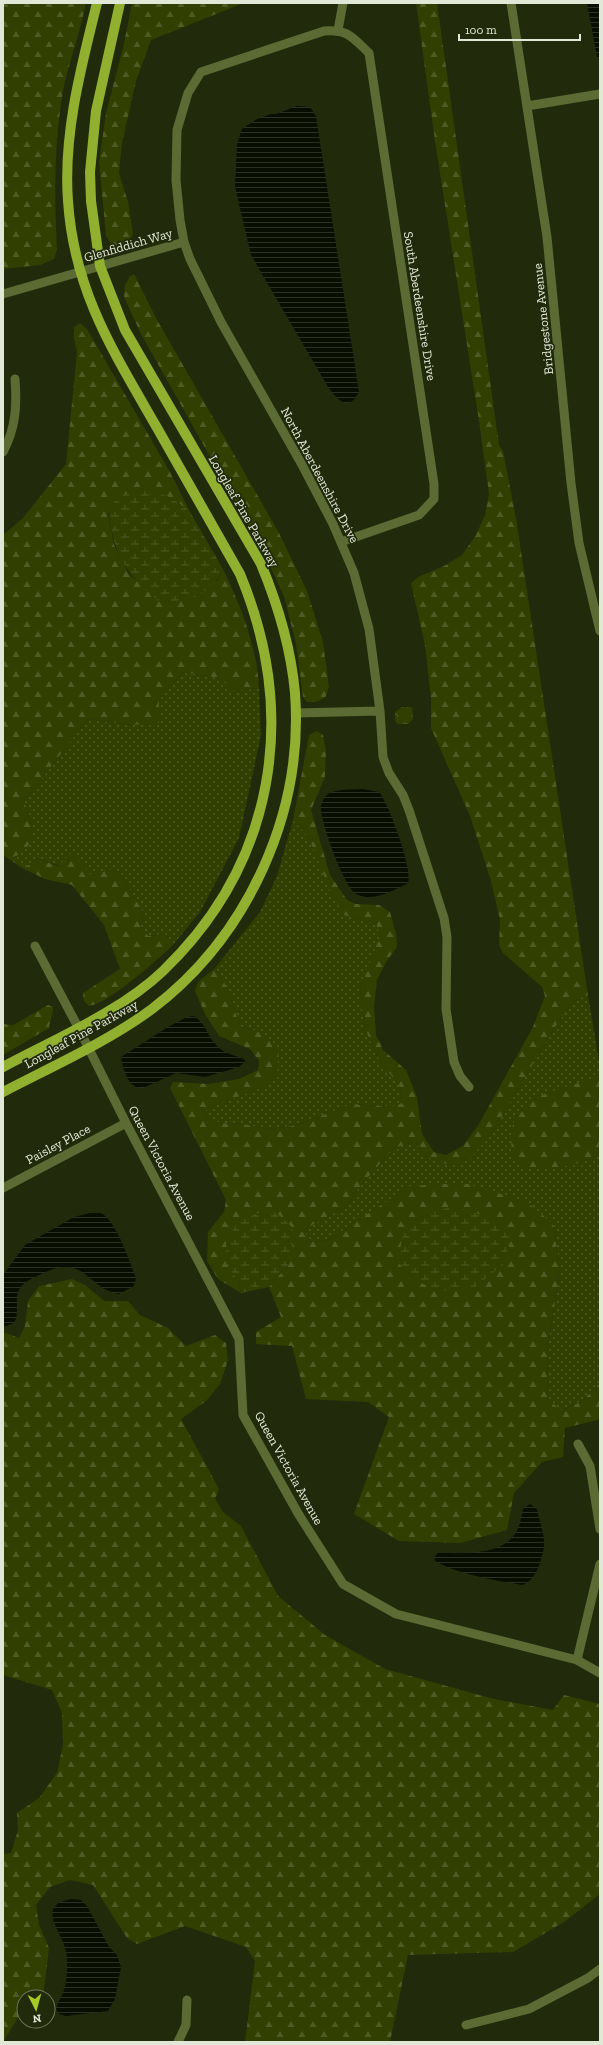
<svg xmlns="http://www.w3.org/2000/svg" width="603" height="2045" viewBox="0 0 603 2045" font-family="'Zilla Slab',serif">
<defs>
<pattern id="grass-dots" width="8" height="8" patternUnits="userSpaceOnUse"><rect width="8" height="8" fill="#313f00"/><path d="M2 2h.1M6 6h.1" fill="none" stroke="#4f5b24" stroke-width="1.8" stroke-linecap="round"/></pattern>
<pattern id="forest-firs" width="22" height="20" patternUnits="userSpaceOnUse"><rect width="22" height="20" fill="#313f00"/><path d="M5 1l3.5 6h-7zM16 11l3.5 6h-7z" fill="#4f5b24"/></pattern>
<pattern id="wetland-marsh" width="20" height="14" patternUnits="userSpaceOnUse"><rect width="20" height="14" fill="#313f00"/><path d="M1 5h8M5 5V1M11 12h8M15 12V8" fill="none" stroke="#4f5b24"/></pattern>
<pattern id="park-crowns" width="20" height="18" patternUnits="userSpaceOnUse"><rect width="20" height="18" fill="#313f00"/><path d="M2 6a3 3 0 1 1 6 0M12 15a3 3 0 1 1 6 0" fill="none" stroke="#4f5b24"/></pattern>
<pattern id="water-rules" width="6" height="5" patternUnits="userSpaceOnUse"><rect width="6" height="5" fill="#080e00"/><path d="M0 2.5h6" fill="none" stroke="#2c3124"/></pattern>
</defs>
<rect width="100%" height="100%" fill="#222a0c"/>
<path fill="url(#grass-dots)" d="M183 672 219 678 235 691 259 688 261 735 239 838 200 912 172 946 165 934 148 936 140 926 145 916 120 872 106 869 92 876 36 858 24 869 9 859 18 855 32 825 24 801 88 719 132 725 159 700Z
M293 820 308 836 344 915 376 924 381 935 360 989 365 1029 380 1061 399 1085 402 1103 391 1107 353 1104 293 1126 267 1129 243 1124 220 1123 207 1118 205 1112 207 1108 261 1088 260 1032 241 1027C232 1007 229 984 215 968L260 912 277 876Z
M588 995 600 1067V1077L533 1100 586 1161 600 1155V1383L582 1401 560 1411 548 1398 547 1352 560 1269 553 1224 362 1218 328 1240 312 1242 303 1230 347 1206 361 1185 394 1148 414 1142 428 1157 449 1165 490 1136 555 1027 574 1001Z"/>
<path fill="url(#forest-firs)" d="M3 3H86C80 33 69 62 63 91 54 144 54 196 57 249L54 259 40 265 3 269Z
M132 3H244L151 40 136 81 122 143 119 173 128 202 133 233 129 244 112 246 106 235 99 162 106 113 123 48Z
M416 3H437L499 445 503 451 516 518 588 995 574 1001 555 1027 490 1136 469 1160 449 1165 428 1157 414 1142 394 1148 361 1185 347 1206 303 1230 312 1242 328 1240 410 1186 464 1183 527 1202 553 1224 560 1269 547 1352 548 1398 561 1411 582 1401 600 1383V1417L597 1420 565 1428 563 1457 542 1462 514 1493 507 1530 460 1543 399 1541 354 1514 389 1417 368 1402 306 1399 292 1346 256 1344V1332L281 1317 269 1287 290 1262H226L239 1283 241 1293 218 1279 207 1261 208 1232 224 1212 226 1200 170 1088 173 1082 209 1084 239 1079 258 1070 259 1061 250 1049 219 1036 205 1014 195 991 198 982 215 968C229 984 232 1007 241 1027L260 1032 279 1049 277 1075 261 1088 208 1108 205 1112 207 1118 220 1123 243 1124 267 1129 293 1126 353 1104 390 1107 402 1103 399 1085 380 1061 365 1029 360 989 380 935 376 924 344 915 332 895 308 836 293 820 309 735 317 731 323 735 326 750 325 777 311 810 330 875 347 900 356 904 379 905 390 912 396 934 397 947 386 962 377 980 374 1006 376 1035 383 1050 406 1070 417 1097 422 1134 434 1152 446 1155 463 1146 479 1124 533 1027 545 996 542 987 503 953 499 945 500 920 491 881 470 816 431 728V698L425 645 411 583 418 577 444 566 462 555 476 535 485 515 489 494 479 421 435 141Z
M134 274 156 318 279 533 307 591 323 642 329 687 325 698 315 702H307L303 697 296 644 284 596 261 547 141 334 124 297 125 285 130 276Z
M80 323 87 329 170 472 189 510 167 496 108 513 114 545 129 574 161 603 217 581 223 569C241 607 257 646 259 688L235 691 219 678 183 672 159 700V723L132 725 88 719 24 801 32 825 33 841 18 855 9 859 3 855V535L23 518 66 464 77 352 74 338V327Z
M71 853 92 876 106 869 120 872 145 916 140 926 148 936 165 934 172 946C156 961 109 1003 89 1006L84 1001 83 993 120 969 104 925 72 885 45 879 24 869 36 858 58 866Z
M48 1005 53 1007C53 1015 50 1020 49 1028L3 1055V1024L13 1025Z
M600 1077V1155L586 1161 558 1168H527L512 1156C511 1142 510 1125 518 1113 536 1091 574 1085 600 1077Z
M72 1279 85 1285 104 1301H128L140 1315 168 1328 186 1346 215 1335 226 1343 228 1360 220 1384 206 1401 181 1419 219 1489 215 1499 223 1512 241 1526 278 1596 325 1635 385 1669 494 1699 553 1710 564 1695 600 1704V1894L564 1922 513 1952 408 1955 390 2042H245L255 1961 246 1947 185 1926 137 1944 127 1938 93 1885 70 1880 50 1887 36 1905 39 1925 49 1948 43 1997H24V2016H19L3 2042V1854L11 1853 18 1830 17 1813 39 1798 57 1773 63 1745 62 1713 52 1690 3 1675V1332L19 1338 25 1326 28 1301 39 1286Z"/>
<path fill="url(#wetland-marsh)" d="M145 488 167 496 189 510 223 569C211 596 188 600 161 603 134 581 117 563 111 527 109 519 107 511 113 503 121 494 134 491 145 488Z
M450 1207C481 1213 488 1215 511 1238L503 1265 472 1289 439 1291 410 1278 398 1262 403 1233 418 1217Z
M258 1213H277L292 1227 294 1236 290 1262 269 1287 241 1293 239 1283 226 1263V1242L238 1221Z"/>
<path fill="url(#park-crowns)" d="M402 707H412L413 719 408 724H398L395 721V712Z"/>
<path fill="url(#water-rules)" d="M587 3H600V60L597 57Z
M297 106 310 107 316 116 359 392C348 413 338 400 328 387L251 255 235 187 237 144 242 129 257 119 271 114H276Z
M362 789 379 792C389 804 413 870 408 883 394 890 373 903 356 894 344 887 320 821 321 807 321 804 324 798 326 796 333 788 352 790 362 789Z
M194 1016C207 1025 207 1036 217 1046 224 1054 236 1055 245 1060V1062L239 1067 205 1077 176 1073 143 1088C128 1089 123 1069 121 1057L168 1027 187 1017Z
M90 1213C93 1213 97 1213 100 1213 115 1217 130 1263 136 1278L134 1286 119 1294C85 1288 86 1251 39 1275 31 1279 23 1282 19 1290 14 1300 20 1313 14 1323L6 1326 3 1325V1275L25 1245 74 1217Z
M530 1504 537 1509C539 1520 545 1535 544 1546 542 1560 536 1581 522 1585 494 1580 460 1575 435 1561L434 1557 438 1553C460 1553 500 1556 514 1535 520 1528 521 1518 523 1509Z
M71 1899 81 1900 87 1906 109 1947 117 1955 121 1967 115 1999 108 2011 66 2016 59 2014 56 2009C58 2001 64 1994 65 1986 67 1977 68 1962 66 1952 63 1932 34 1906 71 1899Z"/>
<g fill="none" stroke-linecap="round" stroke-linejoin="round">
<path stroke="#5c6b34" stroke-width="9" d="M511 3 547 237 571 483 579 543 600 631
M338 30 343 3
M527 106 600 94
M3 294 184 242
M3 452C16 428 17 405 15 379
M341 542 419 515 434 499V484L369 53C352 37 348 29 324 31L201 72 188 93 177 130 176 180 180 220 184 242 190 259 221 322 301 463 333 524 354 573 369 629 380 711 383 757 389 773 403 795 409 810 444 918 447 937 446 1009 454 1062 460 1076 469 1087
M296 713 380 711
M35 946 78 1027 126 1123 239 1339 243 1415 299 1515 343 1584 396 1614 577 1660 600 1673
M3 1188 126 1123
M578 1444 590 1466 600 1529
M577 1660 600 1564
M466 2025 529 2009 588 1978 600 1969
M178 2042 186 2025 187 2000"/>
<path stroke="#91b02f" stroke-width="10" d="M3 1067C55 1039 120 1012 163 971 275 863 299 716 240 574 212 525 184 475 156 426 113 351 74 291 68 201 63 135 81 67 97 3
M3 1092C51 1067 109 1041 152 1009 248 936 304 813 295 693 291 648 278 605 261 564L125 330 100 266 91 201 90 172 96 111 120 3"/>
</g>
<g text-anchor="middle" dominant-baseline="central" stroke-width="3.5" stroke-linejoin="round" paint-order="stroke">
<g font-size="13" fill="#e2e8d7" stroke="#222a0c">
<text transform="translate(128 245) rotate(-16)">Glenfiddich Way</text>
<text transform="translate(420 306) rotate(81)">South Aberdeenshire Drive</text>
<text transform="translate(543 319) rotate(-96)">Bridgestone Avenue</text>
<text transform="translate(320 475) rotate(62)">North Aberdeenshire Drive</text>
<text transform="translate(244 511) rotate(60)">Longleaf Pine Parkway</text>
<text transform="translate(81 1034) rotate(-29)">Longleaf Pine Parkway</text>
<text transform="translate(58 1144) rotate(-28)">Paisley Place</text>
<text transform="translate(162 1163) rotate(62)">Queen Victoria Avenue</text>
<text transform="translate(289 1468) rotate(61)">Queen Victoria Avenue</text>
</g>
</g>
<rect width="603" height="2045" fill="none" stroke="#e2e8d7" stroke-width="8"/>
<g transform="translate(36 2009) rotate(174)"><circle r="19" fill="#222a0c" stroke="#6f765d"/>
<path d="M0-3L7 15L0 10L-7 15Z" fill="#a4c825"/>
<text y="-6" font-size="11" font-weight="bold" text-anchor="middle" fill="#e2e8d7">N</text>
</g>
<path d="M459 34v6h121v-6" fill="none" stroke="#e2e8d7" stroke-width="2"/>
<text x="465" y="34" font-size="12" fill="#e2e8d7" stroke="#222a0c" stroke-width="3" paint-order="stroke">100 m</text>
</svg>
